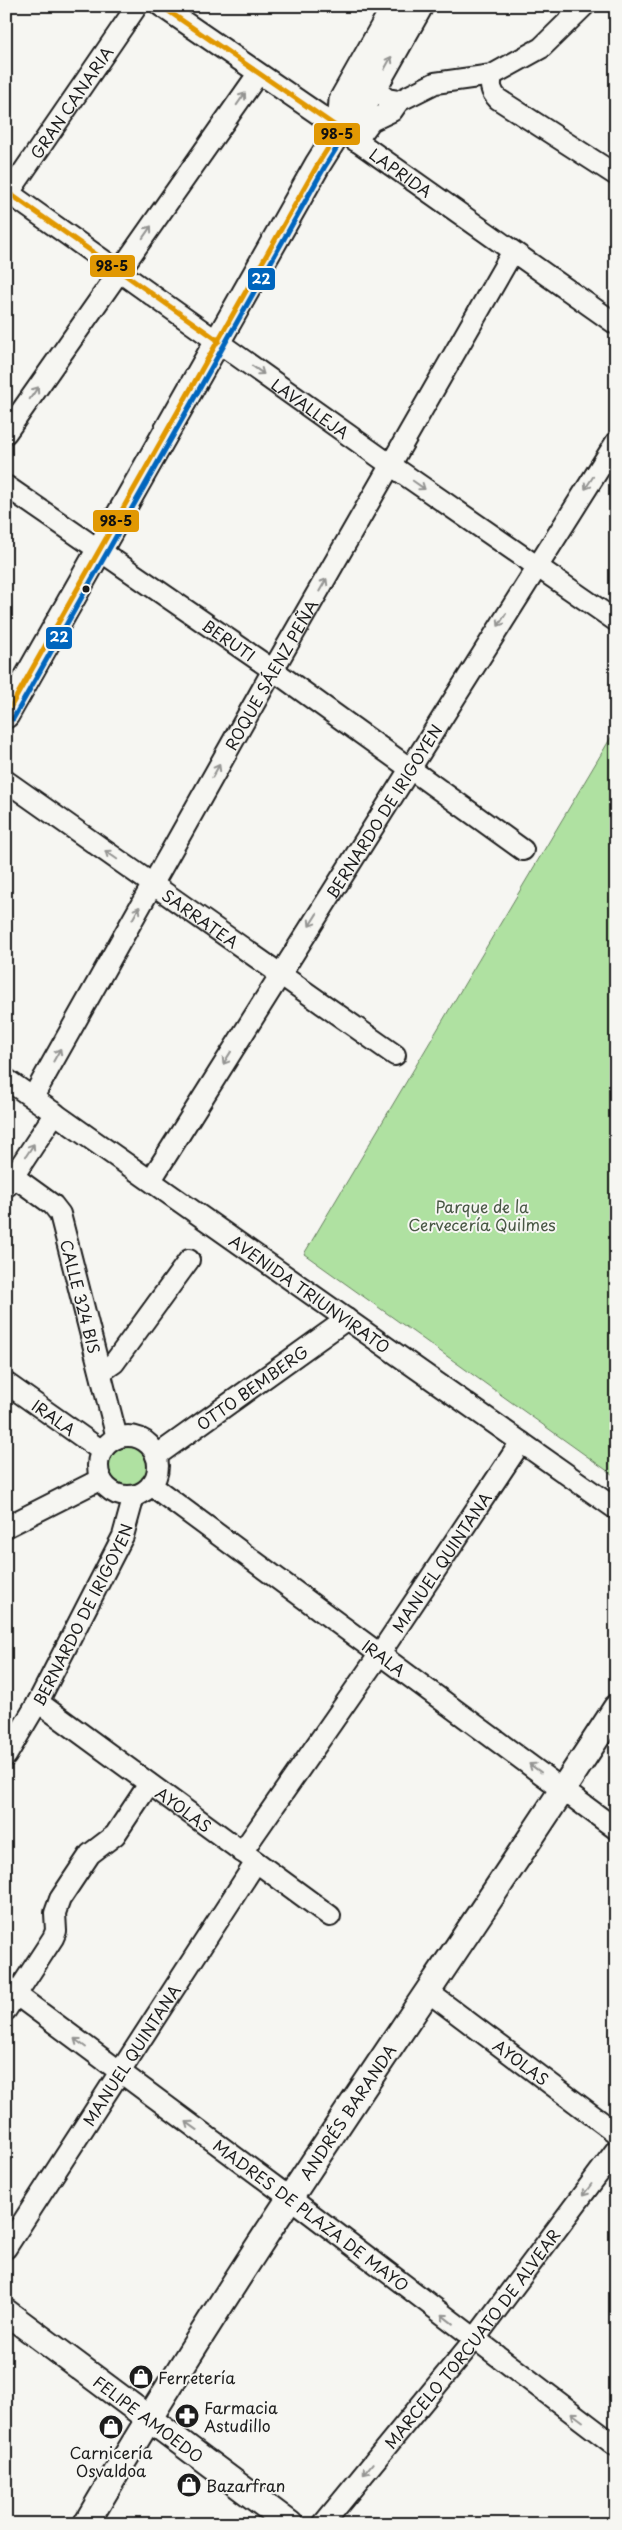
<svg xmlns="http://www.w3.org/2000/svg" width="622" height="2530" viewBox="0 0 622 2530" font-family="'Playpen Sans',sans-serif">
<rect width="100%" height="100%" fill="#f6f6f2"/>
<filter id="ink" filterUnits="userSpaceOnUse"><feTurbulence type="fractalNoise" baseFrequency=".02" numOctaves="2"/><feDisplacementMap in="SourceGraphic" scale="10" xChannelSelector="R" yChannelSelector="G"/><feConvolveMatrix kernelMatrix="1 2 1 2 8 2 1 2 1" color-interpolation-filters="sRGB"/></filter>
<g filter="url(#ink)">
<path fill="#afe1a1" stroke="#667e5e" d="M616 729V1477L304 1254Z
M104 1467a24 24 0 1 1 48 0a24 24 0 1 1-48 0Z"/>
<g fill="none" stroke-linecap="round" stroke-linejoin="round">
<defs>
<g id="minor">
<path id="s1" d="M161 6 340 129 616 324"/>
<path d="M492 75C490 85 490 91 498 99L616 175"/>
<path d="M374 89 387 99 399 101 435 83 492 75 541 48 584 6"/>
<path d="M356 141 371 121 392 111 399 101"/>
<path id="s2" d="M6 191 392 466 616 621"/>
<path id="s3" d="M6 197 137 6"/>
<path d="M6 433 258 74"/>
<path id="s4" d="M6 486 273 670 523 850"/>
<path id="s5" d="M6 781 395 1055"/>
<path id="s6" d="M6 1079 616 1509"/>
<path id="s7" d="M33 1097 273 670 512 253"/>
<path id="s8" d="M13 1176 53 1205 60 1214 117 1438"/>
<path id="s9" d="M151 1180 616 442"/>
<path d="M7 1186 55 1113"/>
<path d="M101 1372 114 1363 189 1260"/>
<path id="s10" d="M6 1383 102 1451"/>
<circle cx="128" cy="1466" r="30"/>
<path id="s11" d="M156 1456 347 1319"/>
<path id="s12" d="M151 1485 616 1829"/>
<path d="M6 1527 101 1479"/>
<path id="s13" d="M38 1702 330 1916"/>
<path id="s14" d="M6 1756 38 1702 123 1536 134 1496"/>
<path id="s15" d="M242 1852 379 1655 521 1442"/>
<path id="s16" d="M6 1987 290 2198 616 2446"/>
<path id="s17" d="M427 1991 616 2133"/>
<path d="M6 2010 53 1938 56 1931 55 1913 60 1899 90 1854 115 1835 149 1784"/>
<path id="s18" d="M6 2248 256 1862"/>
<path id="s19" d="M323 2524 474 2340 616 2150"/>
</g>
<g id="major">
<path d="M340 129 342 100 395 6"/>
<path d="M6 715 318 164 340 129 359 114 420 6"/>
<path id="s20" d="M6 2312 290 2524"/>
<path id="s21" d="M86 2524C250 2243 440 1980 616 1708"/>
</g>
</defs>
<use href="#minor" stroke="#1c1c1c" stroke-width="24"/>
<use href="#major" stroke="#1c1c1c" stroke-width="29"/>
<use href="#minor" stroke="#f6f6f2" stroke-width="20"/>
<use href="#major" stroke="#f6f6f2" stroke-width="25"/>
<defs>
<path id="bus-1" d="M6 191 219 341
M6 715 318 164 340 129 161 6"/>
<path id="bus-2" d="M13 719 324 168 346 133"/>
</defs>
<use href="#bus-1" stroke="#f6f6f2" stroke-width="9"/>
<use href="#bus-2" stroke="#f6f6f2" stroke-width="9"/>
<use href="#bus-1" stroke="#e19803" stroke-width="5"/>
<use href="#bus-2" stroke="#0065bd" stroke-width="5"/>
</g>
<defs><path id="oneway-shaft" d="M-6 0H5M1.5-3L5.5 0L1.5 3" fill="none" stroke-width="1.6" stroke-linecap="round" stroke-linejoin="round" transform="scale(1.25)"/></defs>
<g stroke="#949492">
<use href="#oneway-shaft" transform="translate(388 63) rotate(-61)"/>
<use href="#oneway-shaft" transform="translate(241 99) rotate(-55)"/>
<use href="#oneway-shaft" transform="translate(147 232) rotate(-55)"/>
<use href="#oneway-shaft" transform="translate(258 370) rotate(36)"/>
<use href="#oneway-shaft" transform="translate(34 393) rotate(-55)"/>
<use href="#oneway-shaft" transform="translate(589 483) rotate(123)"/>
<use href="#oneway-shaft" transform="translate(419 485) rotate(35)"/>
<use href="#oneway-shaft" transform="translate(323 585) rotate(-60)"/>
<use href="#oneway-shaft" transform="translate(502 620) rotate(122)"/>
<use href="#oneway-shaft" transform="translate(216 771) rotate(-61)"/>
<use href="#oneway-shaft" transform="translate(111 855) rotate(-145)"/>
<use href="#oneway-shaft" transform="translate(136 913) rotate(-61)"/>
<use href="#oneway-shaft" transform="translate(313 920) rotate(122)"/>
<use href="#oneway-shaft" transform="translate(57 1055) rotate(-61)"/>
<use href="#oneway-shaft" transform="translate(227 1058) rotate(122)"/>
<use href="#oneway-shaft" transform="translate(30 1150) rotate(-57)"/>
<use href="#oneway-shaft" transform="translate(535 1768) rotate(-144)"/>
<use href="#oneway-shaft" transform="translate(80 2043) rotate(-143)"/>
<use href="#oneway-shaft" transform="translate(192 2126) rotate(-144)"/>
<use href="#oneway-shaft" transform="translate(587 2190) rotate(127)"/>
<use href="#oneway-shaft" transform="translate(447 2319) rotate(-142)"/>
<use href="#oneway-shaft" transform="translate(577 2417) rotate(-143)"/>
<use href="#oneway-shaft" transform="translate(368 2469) rotate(129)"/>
</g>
</g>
<defs>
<symbol id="shop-disc" viewBox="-11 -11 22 22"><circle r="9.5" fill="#1c1c1c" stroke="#f6f6f2"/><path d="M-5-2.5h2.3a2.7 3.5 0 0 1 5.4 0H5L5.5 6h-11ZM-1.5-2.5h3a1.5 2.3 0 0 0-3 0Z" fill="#fff"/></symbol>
<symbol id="pharmacy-disc" viewBox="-11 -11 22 22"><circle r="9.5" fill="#1c1c1c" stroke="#f6f6f2"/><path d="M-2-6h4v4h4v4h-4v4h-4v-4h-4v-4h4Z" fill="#fff"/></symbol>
</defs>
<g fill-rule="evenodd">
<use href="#shop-disc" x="127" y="2363" width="28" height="28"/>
<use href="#pharmacy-disc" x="173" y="2402" width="28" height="28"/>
<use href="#shop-disc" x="97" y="2413" width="28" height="28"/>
<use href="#shop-disc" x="175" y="2471" width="28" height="28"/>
</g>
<circle fill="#1c1c1c" stroke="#f6f6f2" stroke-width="2" cx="86" cy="589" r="4.5"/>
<g text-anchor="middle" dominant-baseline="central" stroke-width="4" stroke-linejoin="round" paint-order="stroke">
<g font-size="16" fill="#1c1c1c" stroke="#f6f6f2">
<text stroke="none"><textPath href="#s3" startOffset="115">GRAN CANARIA</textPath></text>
<text stroke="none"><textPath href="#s1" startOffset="292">LAPRIDA</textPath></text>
<text stroke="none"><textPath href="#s2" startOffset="374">LAVALLEJA</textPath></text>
<text stroke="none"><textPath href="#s4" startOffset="271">BERUTI</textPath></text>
<text stroke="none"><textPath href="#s7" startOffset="485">ROQUE SÁENZ PEÑA</textPath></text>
<text stroke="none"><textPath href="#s9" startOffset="436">BERNARDO DE IRIGOYEN</textPath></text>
<text stroke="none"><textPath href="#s5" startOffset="238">SARRATEA</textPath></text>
<text stroke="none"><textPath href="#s6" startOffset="372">AVENIDA TRIUNVIRATO</textPath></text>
<text stroke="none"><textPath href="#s8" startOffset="146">CALLE 324 BIS</textPath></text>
<text stroke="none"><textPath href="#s11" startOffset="118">OTTO BEMBERG</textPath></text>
<text stroke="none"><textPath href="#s10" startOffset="59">IRALA</textPath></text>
<text stroke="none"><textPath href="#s15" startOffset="352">MANUEL QUINTANA</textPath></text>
<text stroke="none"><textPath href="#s14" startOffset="161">BERNARDO DE IRIGOYEN</textPath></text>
<text stroke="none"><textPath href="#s12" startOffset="290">IRALA</textPath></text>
<text stroke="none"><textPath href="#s13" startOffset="181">AYOLAS</textPath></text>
<text stroke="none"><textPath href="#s18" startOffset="230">MANUEL QUINTANA</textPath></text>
<text stroke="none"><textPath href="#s17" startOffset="118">AYOLAS</textPath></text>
<text stroke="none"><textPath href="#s21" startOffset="488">ANDRÉS BARANDA</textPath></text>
<text stroke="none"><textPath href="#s16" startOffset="381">MADRES DE PLAZA DE MAYO</textPath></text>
<text stroke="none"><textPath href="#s19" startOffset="238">MARCELO TORCUATO DE ALVEAR</textPath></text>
<text stroke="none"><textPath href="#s20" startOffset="178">FELIPE AMOEDO</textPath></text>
</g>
<g font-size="16" fill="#485744" stroke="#f6f6f2">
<text x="482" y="1206">Parque de la<tspan x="482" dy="18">Cervecería Quilmes</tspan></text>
</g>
<g font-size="16" fill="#1c1c1c" stroke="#f6f6f2" text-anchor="start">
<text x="158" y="2377">Ferretería</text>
<text x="204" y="2407">Farmacia<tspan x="204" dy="18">Astudillo</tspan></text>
<text x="111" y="2452" text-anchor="middle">Carnicería<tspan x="111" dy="18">Osvaldoa</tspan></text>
<text x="206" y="2485">Bazarfran</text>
</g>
</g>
<g stroke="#f6f6f2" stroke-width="2">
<rect x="313" y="122" width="48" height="24" rx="5" fill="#e19803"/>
<rect x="89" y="254" width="47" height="24" rx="5" fill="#e19803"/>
<rect x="247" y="267" width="29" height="24" rx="5" fill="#0065bd"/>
<rect x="92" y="509" width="48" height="24" rx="5" fill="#e19803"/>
<rect x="45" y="626" width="28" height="24" rx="5" fill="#0065bd"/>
</g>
<g font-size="14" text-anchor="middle" font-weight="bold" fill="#fff">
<text x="261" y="284">22</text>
<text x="59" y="642">22</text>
</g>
<g font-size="14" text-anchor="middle" font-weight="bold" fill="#111">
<text x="337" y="139">98-5</text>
<text x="112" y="271">98-5</text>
<text x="116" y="526">98-5</text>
</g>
<rect width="622" height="2530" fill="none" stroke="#f6f6f2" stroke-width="25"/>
<rect x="12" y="12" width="597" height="2505" fill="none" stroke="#1c1c1c" stroke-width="2" filter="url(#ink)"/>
</svg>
